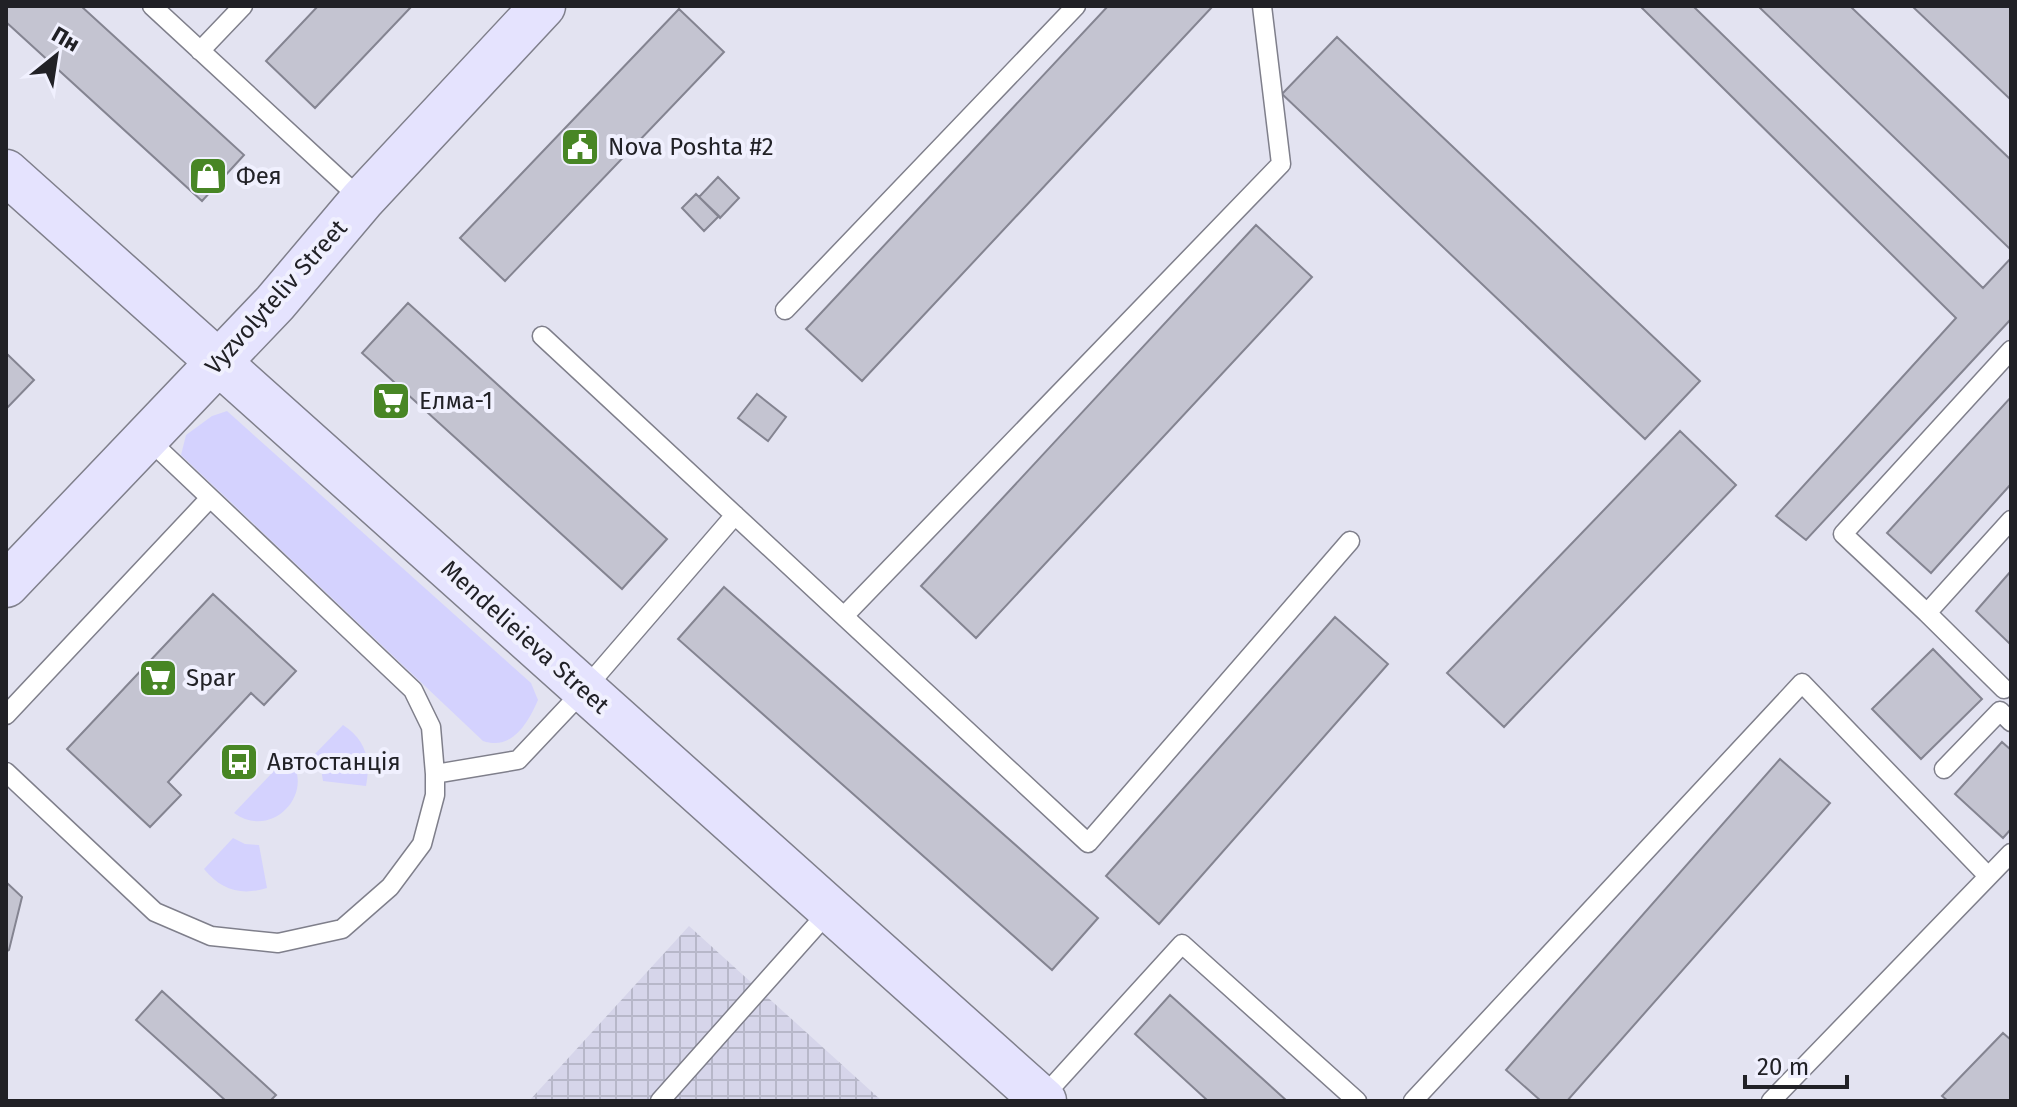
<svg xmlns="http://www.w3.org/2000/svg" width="2017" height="1107" viewBox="0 0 2017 1107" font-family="'Fira Sans',sans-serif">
<defs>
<pattern id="industrial-grid" width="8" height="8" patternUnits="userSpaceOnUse" patternTransform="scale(2)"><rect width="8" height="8" fill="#d6d5ea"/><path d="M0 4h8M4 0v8" fill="none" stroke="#b7b7c9"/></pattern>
</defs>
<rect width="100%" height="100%" fill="#e3e3f1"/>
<path fill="url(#industrial-grid)" d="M689 926 882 1101H529Z"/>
<path fill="#d4d2fe" d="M227 411 531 683 538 700C528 723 512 751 483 741L181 455 186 435 212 416Z
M343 725C366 740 371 760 366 786L323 781 321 769 313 756Z
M288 756C318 791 273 841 234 813Z
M233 838 245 844 259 845 267 888C241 896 221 890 204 869Z"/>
<path fill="#c4c4d1" stroke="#848491" stroke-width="2" d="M6 6H81L244 155 202 201 6 22Z
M318 6H412L315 108 266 61Z
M1108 6H1213L862 381 806 329Z
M1640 6H1693L1983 288 2011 258V319L1806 540 1776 516 1956 318Z
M1758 6H1850L2011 160V250Z
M1912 6H2011V100Z
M679 9 724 52 505 281 460 238Z
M1337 37 1700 381 1645 439 1282 94Z
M718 177 739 198 720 218 699 197Z
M696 194 719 216 704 231 682 208Z
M1256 225 1312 277 976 638 921 586Z
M408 303 667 539 622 589 362 353Z
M6 353 34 380 6 409Z
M757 394 786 417 768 441 738 418Z
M2011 397V484L1931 573 1887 533Z
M1680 431 1736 485 1504 727 1447 673Z
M2011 571V645L1976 611Z
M724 587 1098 918 1052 970 678 639Z
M213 594 296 671 264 705 251 693 168 782 181 795 150 827 67 749Z
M1335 617 1388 664 1159 924 1106 876Z
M1933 649 1982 699 1921 759 1872 709Z
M2002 742 2011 750V829L2003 838 1955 794Z
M1780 759 1830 803 1567 1101H1541L1506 1070Z
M6 882 22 897 9 950 6 952Z
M162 991 276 1095 270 1101H226L136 1020Z
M1170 995 1287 1101H1208L1135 1034Z
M2003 1033 2011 1040V1101H1948L1942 1096Z"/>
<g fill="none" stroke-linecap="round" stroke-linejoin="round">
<defs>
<path id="lane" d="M152 6 362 200
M200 51 243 6
M785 310 1076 6
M542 336 1088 843 1350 541
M1927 613 1843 534 2011 350
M844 616 1281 164 1262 6
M2004 689 1927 613 2011 520
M6 715 210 498
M1944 769 2000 711 2011 722
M6 772 155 912 211 936 278 943 342 929 390 887 422 844 435 795V774L431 727 413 690 146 437
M435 774 518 760 584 690 735 515
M1041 1099 1182 944 1357 1101
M660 1101 830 910
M1413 1101 1802 683 1988 876
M1771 1101 2011 853"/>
<path id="secondary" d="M6 172 1044 1101
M6 585 275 303 362 200 543 6"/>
</defs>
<use href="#lane" stroke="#7f7f8b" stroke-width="21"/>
<use href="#secondary" stroke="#7f7f8b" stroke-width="47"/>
<use href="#lane" stroke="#fff" stroke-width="18"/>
<use href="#secondary" stroke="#e5e3fe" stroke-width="44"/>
</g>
<defs>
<symbol id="civic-square" viewBox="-11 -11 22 22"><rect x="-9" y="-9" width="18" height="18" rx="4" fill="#488625" stroke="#f0f0fe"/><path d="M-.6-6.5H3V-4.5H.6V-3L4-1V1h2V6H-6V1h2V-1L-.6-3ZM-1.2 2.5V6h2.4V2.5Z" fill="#fff"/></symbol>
<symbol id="shop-square" viewBox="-11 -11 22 22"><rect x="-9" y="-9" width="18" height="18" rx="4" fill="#488625" stroke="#f0f0fe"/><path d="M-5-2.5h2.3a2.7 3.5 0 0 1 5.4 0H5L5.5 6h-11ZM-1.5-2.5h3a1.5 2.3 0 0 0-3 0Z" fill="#fff"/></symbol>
<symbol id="supermarket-square" viewBox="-11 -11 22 22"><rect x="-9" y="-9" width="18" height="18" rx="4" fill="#488625" stroke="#f0f0fe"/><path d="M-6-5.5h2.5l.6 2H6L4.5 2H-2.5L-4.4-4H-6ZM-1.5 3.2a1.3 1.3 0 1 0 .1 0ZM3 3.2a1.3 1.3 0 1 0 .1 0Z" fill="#fff"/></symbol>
<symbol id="bus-square" viewBox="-11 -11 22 22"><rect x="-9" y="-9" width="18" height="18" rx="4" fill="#488625" stroke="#f0f0fe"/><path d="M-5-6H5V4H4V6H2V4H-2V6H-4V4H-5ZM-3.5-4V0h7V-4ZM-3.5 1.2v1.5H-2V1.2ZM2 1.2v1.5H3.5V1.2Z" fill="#fff"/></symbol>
</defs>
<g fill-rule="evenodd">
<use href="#civic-square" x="558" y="125" width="44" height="44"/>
<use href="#shop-square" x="186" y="154" width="44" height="44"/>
<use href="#supermarket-square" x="369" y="379" width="44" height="44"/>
<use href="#supermarket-square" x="136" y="656" width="44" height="44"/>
<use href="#bus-square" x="217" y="740" width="44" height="44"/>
</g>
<g text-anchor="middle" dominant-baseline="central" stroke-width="8" stroke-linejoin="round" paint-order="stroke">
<g font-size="24" fill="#212126" stroke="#f0f0fe" text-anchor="start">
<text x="608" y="147">Nova Poshta #2</text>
<text x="236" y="176">Фея</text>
<text x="419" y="401">Елма-1</text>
<text x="186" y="678">Spar</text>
<text x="267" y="762">Автостанція</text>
</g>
<g font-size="24" fill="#212126" stroke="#f0f0fe">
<text transform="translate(276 297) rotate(-48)">Vyzvolyteliv Street</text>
<text transform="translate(525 637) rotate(42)">Mendelieieva Street</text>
</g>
</g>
<rect width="2017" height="1107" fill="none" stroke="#212126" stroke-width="16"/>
<g transform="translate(56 56) rotate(30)" stroke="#f0f0fe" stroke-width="6" paint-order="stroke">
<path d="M0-6L14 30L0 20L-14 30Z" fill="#212126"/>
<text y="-12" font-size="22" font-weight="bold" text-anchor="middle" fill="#212126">Пн</text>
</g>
<path d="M1745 1075v12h102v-12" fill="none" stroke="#212126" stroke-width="4"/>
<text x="1757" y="1075" font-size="24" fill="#212126" stroke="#f0f0fe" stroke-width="6" paint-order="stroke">20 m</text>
</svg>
